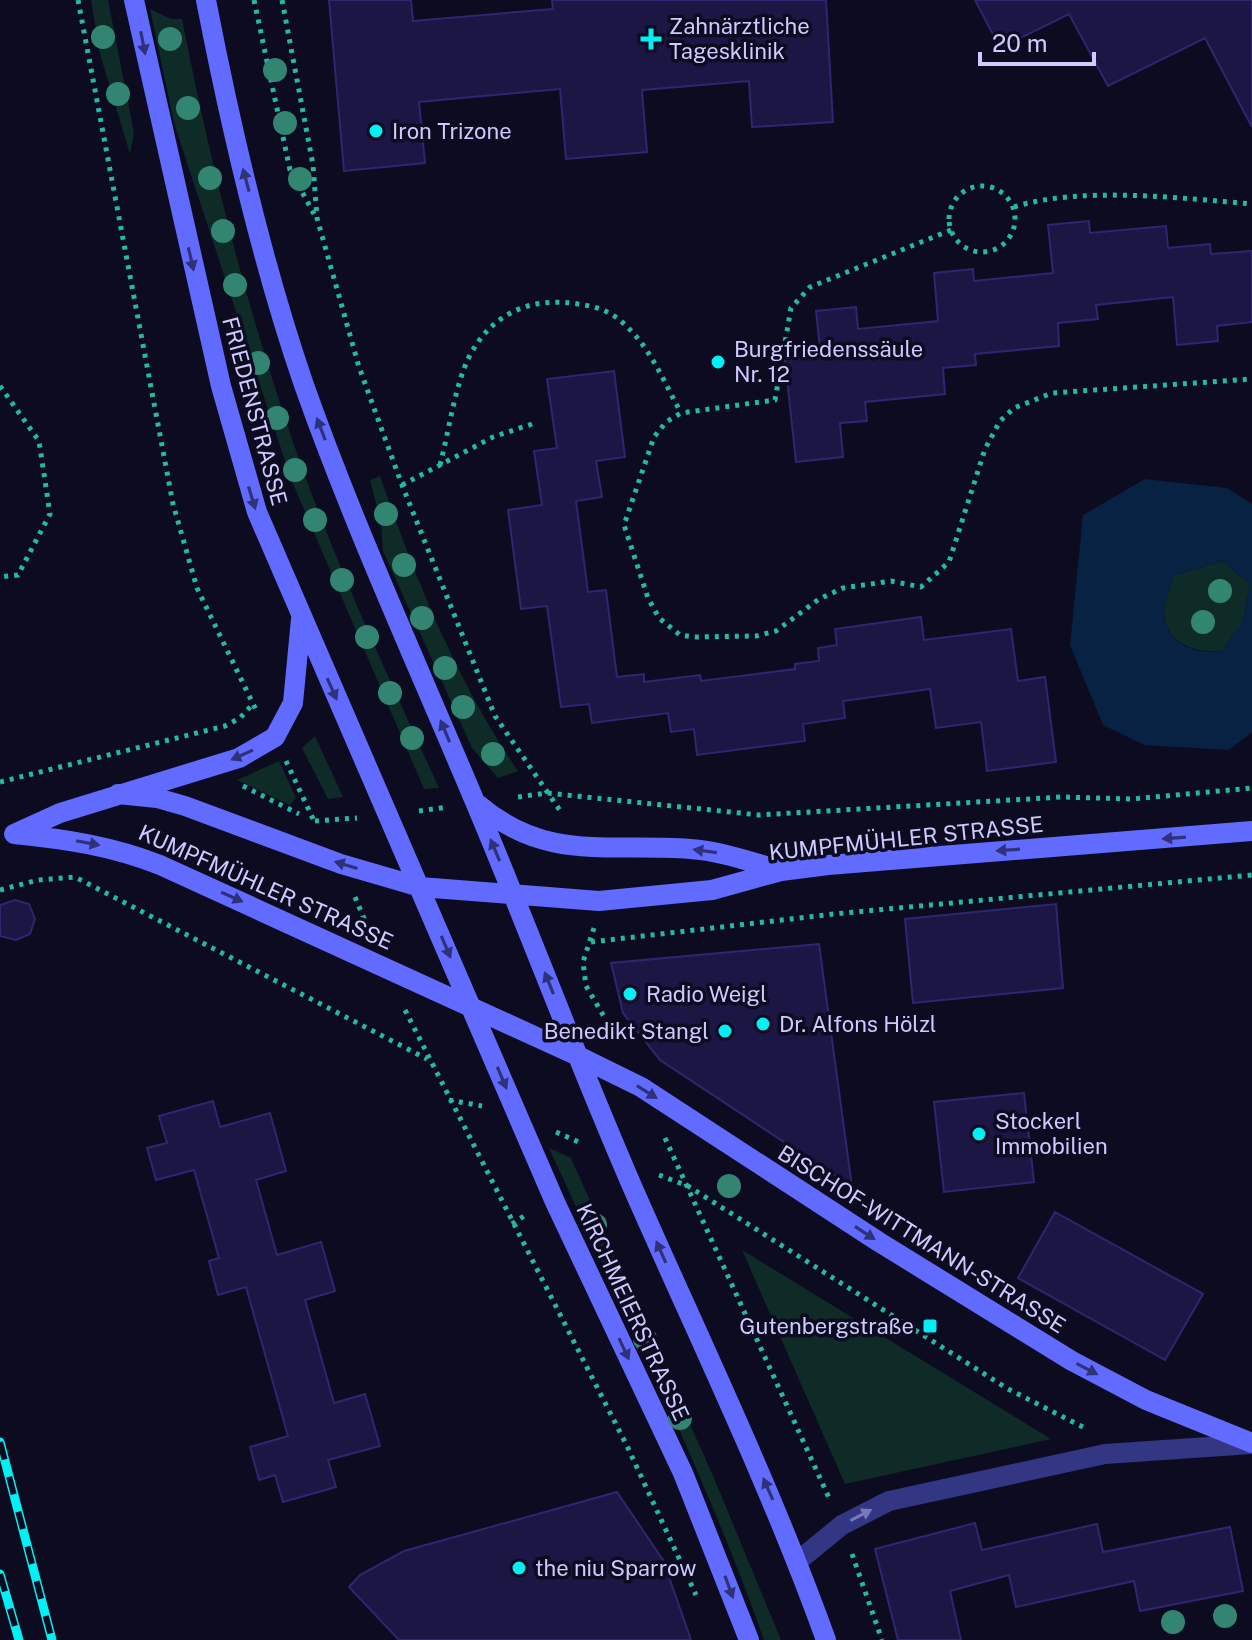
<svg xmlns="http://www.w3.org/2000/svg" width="1252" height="1640" viewBox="0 0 1252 1640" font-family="'Public Sans',sans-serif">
<rect width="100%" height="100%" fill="#0d0b20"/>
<path fill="#0e2b27" d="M91 0H108L134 133 130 154 100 54Z
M150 9 171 19H182C209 156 242 291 287 424 328 549 385 669 439 788L424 789 291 479 174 123Z
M380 476C415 578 457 682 518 771L498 778 472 748 383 551 381 523 370 480Z
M1222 561 1250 584 1243 622 1222 651C1198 654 1166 645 1164 614 1164 603 1170 587 1173 576Z
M315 736 343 797 328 799 302 748Z
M279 761 296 798 290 805 237 780Z
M549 1148 571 1158 714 1478 781 1640H764C705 1472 623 1310 549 1148Z
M742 1250 1051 1439 845 1484Z"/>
<path fill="#072243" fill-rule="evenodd" d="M1145 479 1227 488 1252 504V732L1229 750 1144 745 1103 725 1070 645 1083 515ZM1222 561 1250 584 1243 622 1222 651C1198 655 1166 645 1164 615 1164 603 1170 587 1173 576Z"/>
<path fill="#1b1643" stroke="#2e2671" stroke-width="2" d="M329 0H411L413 21 553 9 552 0H826L833 122 752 127 749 81 642 90 647 152 566 159 560 89 419 102 425 163 344 171Z
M975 0H1252V127L1205 38 1108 86 1069 14 1000 48Z
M1089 221 1090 233 1166 226 1168 248 1210 244 1211 254 1252 251V322L1217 326 1218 341 1177 345 1173 297 1096 305 1098 319 1058 323 1059 346 975 354 976 365 943 368 945 394 865 402 867 421 840 423 843 457 796 462 785 360 808 358 807 349 820 348 816 311 856 307 858 329 938 321 934 273 973 269 974 281 1053 273 1048 225Z
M614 371 625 457 596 461 602 497 576 501 588 592 606 590 617 677 644 674V682L700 675 701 681 795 669V664L819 661 818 648 837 645 835 629 921 617 924 640 1011 629 1018 681 1045 677 1056 762 987 771 981 722 936 728 930 689 843 701 845 718 803 724 805 741 697 755 694 729 671 732 668 713 592 723 589 704 561 707 547 606 521 609 508 510 542 505 534 451 557 448 547 379Z
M15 900 29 904 35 919 30 934 16 940 0 936V905Z
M1056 904 1063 988 913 1003 905 919Z
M819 944 852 1187 660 1060 623 1013 611 963Z
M1024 1093 1034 1182 944 1192 934 1102Z
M213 1101 220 1127 270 1113 286 1171 256 1180 277 1255 321 1242 335 1291 305 1300 334 1403 365 1394 380 1446 328 1460 336 1487 283 1502 275 1475 259 1480 250 1447 288 1436 246 1287 218 1295 209 1261 219 1258 194 1170 156 1180 147 1148 167 1143 159 1116Z
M1055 1212 1203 1294 1165 1360 1018 1278Z
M617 1492 663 1560 691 1640H399L349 1587 360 1575 404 1551Z
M975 1523 982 1550 1097 1524 1103 1552 1230 1527 1243 1591 1140 1611 1134 1581 1016 1607 1009 1575 950 1591 961 1640H898L875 1549Z"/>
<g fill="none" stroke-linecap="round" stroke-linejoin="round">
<path stroke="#24b9a4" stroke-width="5" stroke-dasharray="4 6" stroke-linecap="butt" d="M78 0 173 504 197 588 257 712
M254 0 290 170 314 214
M282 0 313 165 317 218 359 367 402 485 495 716 561 812
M949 219a33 33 0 1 1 66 0a33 33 0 1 1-66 0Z
M1014 207C1080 186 1181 198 1252 204
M951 230 810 287 791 308 775 400 681 413 666 422 654 437 624 525 648 598 659 618 680 635 694 637 756 636 776 631 819 599 843 588 891 581 921 587 949 562 985 449 1000 421 1014 408 1052 393 1252 379
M0 386 39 441 50 514 18 575 0 577
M440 465C449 431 454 390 468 359 490 314 530 296 578 304 594 306 610 311 622 322 650 346 664 382 681 413
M402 485 493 437 535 423
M286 761 314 821
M0 782 225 726 240 718 252 705
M243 786 299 814
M518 797 547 793 759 815 1062 797 1132 799 1252 788
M419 811 448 807
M315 821 357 818
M0 890 38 880 75 877 427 1059
M355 897 368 928
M594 928 583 962 586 986 619 1042
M591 942 834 914 1252 875
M405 1010 627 1446 696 1595
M449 1100 482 1106
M556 1132 583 1144
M665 1138 830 1500
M659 1175 688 1186 1008 1389 1083 1427
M512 1224 524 1216
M852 1554 882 1640"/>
<path stroke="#323683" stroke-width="20" d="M798 1561 842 1525 889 1501 1105 1454 1252 1444"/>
<path stroke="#616bff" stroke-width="20" d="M134 0 221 386 257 512 555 1202 683 1473 749 1640
M206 0C231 129 261 260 304 385 355 529 419 668 478 809 533 940 582 1073 639 1202 703 1347 772 1490 826 1640
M118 794 157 798 185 806 341 864 420 887 599 901 712 890 781 871 828 865 1252 831
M479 805C546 862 609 843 690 849 721 851 751 862 780 870
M16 833 60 813 239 758 275 737 293 703 301 619
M14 834C65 839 112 846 160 865L578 1056 641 1087 879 1242 1072 1361 1146 1400 1252 1443"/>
<defs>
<path id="rail" d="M0 1442 52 1640
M0 1574 19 1640"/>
</defs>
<use href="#rail" stroke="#00f1f5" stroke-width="9"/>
<use href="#rail" stroke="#0d0b20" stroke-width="6" stroke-dasharray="18" stroke-linecap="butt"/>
</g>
<g fill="#318571">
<circle cx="103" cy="37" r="12"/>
<circle cx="170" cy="39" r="12"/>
<circle cx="275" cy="70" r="12"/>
<circle cx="118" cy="94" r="12"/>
<circle cx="188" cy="108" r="12"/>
<circle cx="285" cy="123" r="12"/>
<circle cx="210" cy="178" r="12"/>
<circle cx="300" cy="179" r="12"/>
<circle cx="223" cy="231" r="12"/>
<circle cx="235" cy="285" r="12"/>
<circle cx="258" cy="363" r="12"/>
<circle cx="277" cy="418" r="12"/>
<circle cx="295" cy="470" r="12"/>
<circle cx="386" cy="514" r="12"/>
<circle cx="315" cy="520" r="12"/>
<circle cx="404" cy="565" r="12"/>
<circle cx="342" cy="580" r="12"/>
<circle cx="1220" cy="591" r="12"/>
<circle cx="422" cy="618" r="12"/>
<circle cx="1203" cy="622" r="12"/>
<circle cx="367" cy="637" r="12"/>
<circle cx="445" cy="668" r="12"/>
<circle cx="390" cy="693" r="12"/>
<circle cx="463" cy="707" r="12"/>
<circle cx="412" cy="738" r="12"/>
<circle cx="493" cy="754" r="12"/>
<circle cx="729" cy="1186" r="12"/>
<circle cx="595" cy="1225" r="12"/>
<circle cx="645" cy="1339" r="12"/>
<circle cx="680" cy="1418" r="12"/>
<circle cx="1225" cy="1616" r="12"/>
<circle cx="1173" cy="1622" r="12"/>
</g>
<defs><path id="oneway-solid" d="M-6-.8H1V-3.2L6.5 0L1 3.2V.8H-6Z" transform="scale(2)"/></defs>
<g fill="#2f3179">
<use href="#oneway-solid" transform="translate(143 43) rotate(79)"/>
<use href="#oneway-solid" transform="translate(246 180) rotate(-105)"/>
<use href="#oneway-solid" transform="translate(191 259) rotate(77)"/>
<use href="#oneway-solid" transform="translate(321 429) rotate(-111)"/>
<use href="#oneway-solid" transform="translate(252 498) rotate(73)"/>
<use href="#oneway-solid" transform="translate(332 689) rotate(66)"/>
<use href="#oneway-solid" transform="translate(445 731) rotate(-113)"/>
<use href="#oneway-solid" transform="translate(242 755) rotate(156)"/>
<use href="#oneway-solid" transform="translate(1174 838) rotate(176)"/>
<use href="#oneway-solid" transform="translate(88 843) rotate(11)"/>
<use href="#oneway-solid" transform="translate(495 850) rotate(-113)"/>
<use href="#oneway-solid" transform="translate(1008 850) rotate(176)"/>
<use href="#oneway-solid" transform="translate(705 851) rotate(-172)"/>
<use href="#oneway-solid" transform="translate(346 865) rotate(-163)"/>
<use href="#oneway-solid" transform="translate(232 897) rotate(24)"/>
<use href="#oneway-solid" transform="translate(446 947) rotate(67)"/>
<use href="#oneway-solid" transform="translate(549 983) rotate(-112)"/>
<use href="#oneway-solid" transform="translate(502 1078) rotate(67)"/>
<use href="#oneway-solid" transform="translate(647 1092) rotate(32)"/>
<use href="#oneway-solid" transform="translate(865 1233) rotate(33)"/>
<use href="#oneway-solid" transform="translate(661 1252) rotate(-114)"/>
<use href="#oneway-solid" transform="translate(624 1349) rotate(65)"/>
<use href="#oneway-solid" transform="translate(1087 1369) rotate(28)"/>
<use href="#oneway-solid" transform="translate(768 1489) rotate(-114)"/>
<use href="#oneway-solid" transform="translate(729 1587) rotate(70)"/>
</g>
<use fill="#7779bb" href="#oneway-solid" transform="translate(861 1515) rotate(-28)"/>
<g fill="#00f1f5" stroke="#0d0b20" stroke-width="3">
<path d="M647 27h8v8h8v8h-8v8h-8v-8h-8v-8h8z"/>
<circle cx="376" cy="131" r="8"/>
<circle cx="718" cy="362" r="8"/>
<circle cx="630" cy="994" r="8"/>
<circle cx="763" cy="1024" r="8"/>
<circle cx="725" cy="1031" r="8"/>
<circle cx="979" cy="1134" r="8"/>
<rect x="922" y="1318" width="16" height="16" rx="4"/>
<circle cx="519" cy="1568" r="8"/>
</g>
<g text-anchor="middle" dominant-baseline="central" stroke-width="7" stroke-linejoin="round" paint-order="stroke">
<g font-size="22" fill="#cccaff" stroke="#0d0b20" text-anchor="start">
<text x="669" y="26">Zahnärztliche<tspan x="669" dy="25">Tagesklinik</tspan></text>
<text x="392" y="131">Iron Trizone</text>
<text x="734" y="349">Burgfriedenssäule<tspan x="734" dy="25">Nr. 12</tspan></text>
<text x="646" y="994">Radio Weigl</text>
<text x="779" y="1024">Dr. Alfons Hölzl</text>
<text x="709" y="1031" text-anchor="end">Benedikt Stangl</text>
<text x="995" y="1121">Stockerl<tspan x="995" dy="25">Immobilien</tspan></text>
<text x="914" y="1326" text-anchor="end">Gutenbergstraße</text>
<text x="535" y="1568">the niu Sparrow</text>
</g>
<g font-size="22" fill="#cccaff" stroke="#0d0b20">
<text transform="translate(255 411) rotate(75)">FRIEDENSTRASSE</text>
<text transform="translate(906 838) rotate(-6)">KUMPFMÜHLER STRASSE</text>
<text transform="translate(266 887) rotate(24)">KUMPFMÜHLER STRASSE</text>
<text transform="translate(922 1239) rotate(32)">BISCHOF-WITTMANN-STRASSE</text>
<text transform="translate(633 1312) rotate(65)">KIRCHMEIERSTRASSE</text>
</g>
</g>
<path d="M980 52v12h114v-12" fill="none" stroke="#cccaff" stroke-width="4"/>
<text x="992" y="52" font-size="24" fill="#cccaff" stroke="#0d0b20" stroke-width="6" paint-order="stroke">20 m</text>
</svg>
